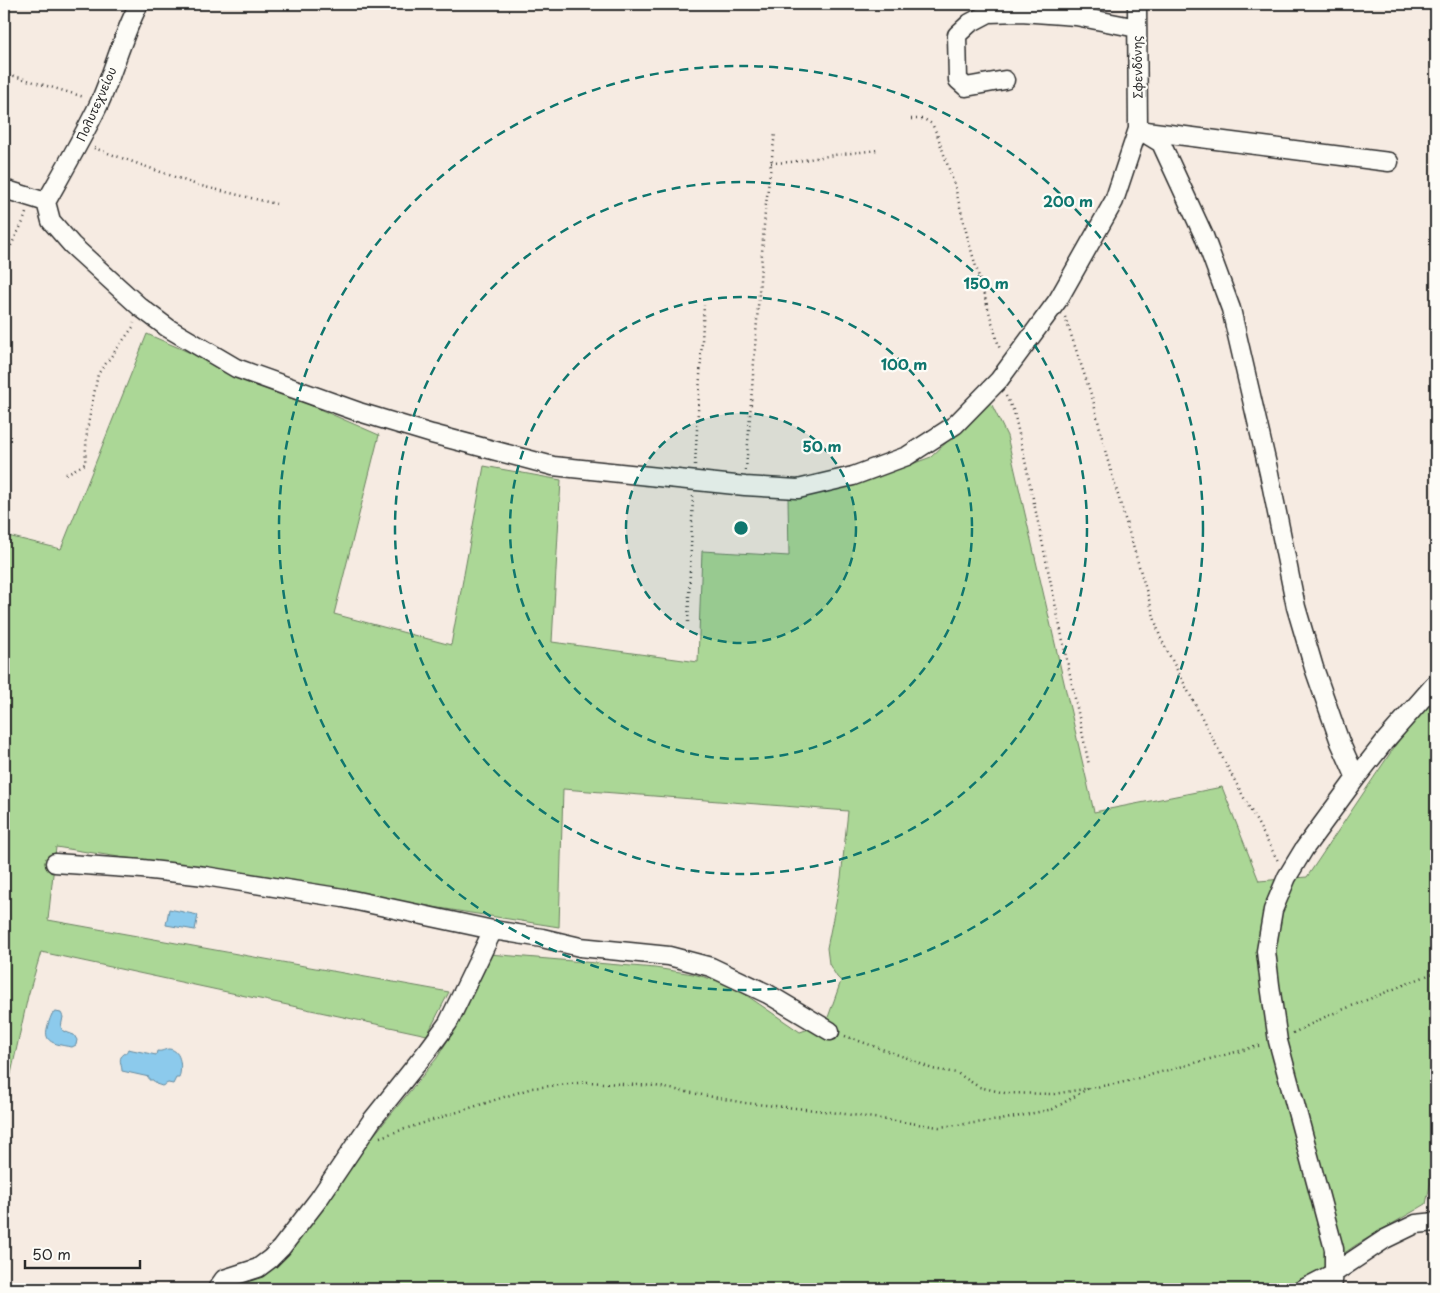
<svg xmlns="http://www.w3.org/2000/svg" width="1440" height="1293" viewBox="0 0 1440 1293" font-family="'Playpen Sans',sans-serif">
<rect width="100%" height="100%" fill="#f6ebe2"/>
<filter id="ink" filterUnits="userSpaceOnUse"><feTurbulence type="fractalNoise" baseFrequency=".02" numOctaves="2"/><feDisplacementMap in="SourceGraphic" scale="10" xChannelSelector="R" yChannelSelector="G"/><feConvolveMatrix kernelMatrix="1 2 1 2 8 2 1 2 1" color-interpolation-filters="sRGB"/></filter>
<g filter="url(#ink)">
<path fill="#abd796" stroke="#6b8160" d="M147 334 379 435 334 614 451 645 484 466 561 480 552 642 698 662 702 551 789 556 788 498 866 481 931 457 990 401 1007 436 1094 812 1222 787 1259 881 1307 877 1436 685V1172H1433L1426 1204 1356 1245 1321 1269 1281 1289H222L265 1268 437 1058 461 1018 470 987 489 954 655 968 693 974 730 984 800 1032 826 1023 841 981 837 977 829 964 827 948 841 878 848 811 563 789 559 927 56 847 48 920 449 992 427 1035 41 952 28 996 4 1106V535L61 549Z"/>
<path fill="#8ccaec" stroke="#658a9f" d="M169 909 198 915 195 930 166 925Z
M56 1012 61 1013 63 1017 61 1027 63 1031 74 1035 77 1040 76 1045 72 1047C46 1043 41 1040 52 1014Z
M128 1049 156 1055 157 1051C163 1052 164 1049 169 1049 182 1050 182 1069 179 1078H176L173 1084 168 1083 162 1086 156 1084 153 1080H149V1077L122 1071C122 1066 119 1061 121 1057 124 1053 126 1054 128 1049Z"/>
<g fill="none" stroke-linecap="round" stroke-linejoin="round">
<defs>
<path id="minor" d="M1005 80 966 87 958 80 957 35 970 23 989 13 1021 12 1076 16 1137 28
M1138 129 1161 143 1204 236 1231 309 1269 473 1296 607 1314 668 1340 742 1356 778
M1146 131 1389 162
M4 189 46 202
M46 202 51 221 72 245 140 307 168 328 236 368 359 412 432 434 553 466 745 486 798 489 853 476 907 456 955 425 999 380 1058 300 1114 201 1138 129 1137 4
M46 202C64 170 83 137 99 104 114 71 122 36 139 4
M55 863 142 869 205 876 343 898 493 930 448 1023 428 1050 372 1120 318 1200 281 1248 270 1259 258 1268 224 1279 217 1289
M493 930 542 938 580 947 669 956 711 967 768 994 830 1031
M1303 1289 1334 1273 1385 1239 1416 1224 1436 1222
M1332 1289 1334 1273V1249L1278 1041 1270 985 1266 951 1273 910 1287 877 1304 849 1356 778 1385 741 1436 683"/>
</defs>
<use href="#minor" stroke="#2b2b2b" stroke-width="21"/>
<path stroke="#2b2b2b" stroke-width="2.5" stroke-dasharray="1 4" stroke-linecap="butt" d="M4 73 84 97
M911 119H924L932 124 937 134 955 187 968 239 1000 350
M94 148 197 185 276 204
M771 163 791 162 834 155 878 150
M4 259 23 222 26 213
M1065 317 1093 400 1107 458 1160 637 1229 770 1278 861
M1006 396 1014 412 1026 465 1089 765
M695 465 704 305
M746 470 765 212 775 133
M66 474 85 464 87 430 98 374 133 327 134 323
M688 622 693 496
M1293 1033 1327 1016 1436 972
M845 1036 907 1058 932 1069 957 1073 979 1087 1005 1093 1054 1094 1120 1083 1262 1045
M380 1137 532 1088 587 1082 655 1086 745 1103 816 1110 939 1127 1001 1120 1053 1109 1089 1088"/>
<use href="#minor" stroke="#fdfcf7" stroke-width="18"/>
</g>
</g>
<circle cx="741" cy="528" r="115" fill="#0f766e" fill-opacity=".12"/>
<g fill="none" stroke="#0f766e" stroke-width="2.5" stroke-dasharray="9 6">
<circle cx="741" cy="528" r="115"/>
<circle cx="741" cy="528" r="231"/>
<circle cx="741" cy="528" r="346"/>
<circle cx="741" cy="528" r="462"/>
</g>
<g text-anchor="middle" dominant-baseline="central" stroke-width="4.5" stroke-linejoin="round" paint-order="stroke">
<g font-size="12" fill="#2b2b2b" stroke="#fdfcf7">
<text transform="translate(1137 67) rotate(-91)">Σφενδόνης</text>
<text transform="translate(96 104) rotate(-66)">Πολυτεχνείου</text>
</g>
</g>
<circle cx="741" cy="528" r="8" fill="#0f766e" stroke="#fdfcf7" stroke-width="2.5"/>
<g font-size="15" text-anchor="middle" font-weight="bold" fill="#0f766e" stroke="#fdfcf7" stroke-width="4.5" stroke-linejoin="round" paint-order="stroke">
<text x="1068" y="207">200 m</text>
<text x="986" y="289">150 m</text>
<text x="904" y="370">100 m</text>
<text x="822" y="452">50 m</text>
</g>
<rect width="1440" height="1293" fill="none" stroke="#fdfcf7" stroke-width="20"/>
<rect x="10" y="10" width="1420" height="1273" fill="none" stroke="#2b2b2b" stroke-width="2" filter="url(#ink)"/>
<path d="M25 1260v8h115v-8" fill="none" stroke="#2b2b2b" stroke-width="2.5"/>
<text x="32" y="1260" font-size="15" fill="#2b2b2b" stroke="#fdfcf7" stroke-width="4" paint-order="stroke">50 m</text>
</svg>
